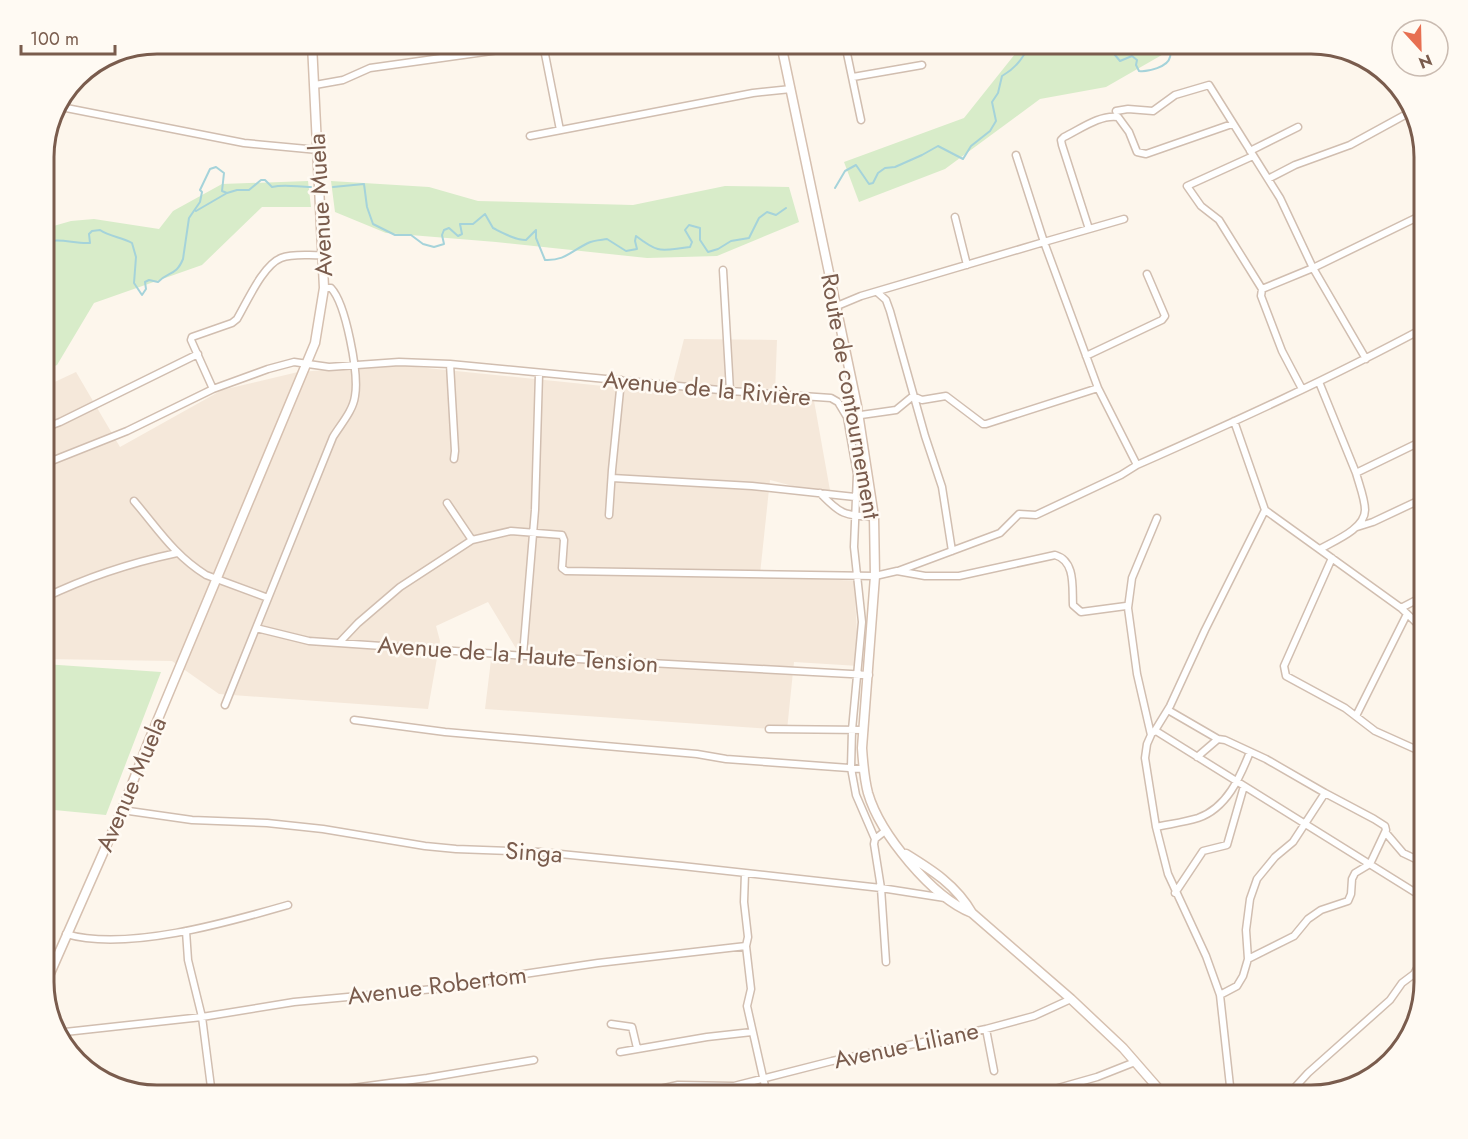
<svg xmlns="http://www.w3.org/2000/svg" width="1468" height="1139" viewBox="0 0 1468 1139" font-family="Jost,sans-serif">
<rect width="100%" height="100%" fill="#fdf6ec"/>
<path fill="#f5e8da" d="M684 339 777 340 775 393 813 395 831 496 770 480 760 574 854 581 859 666 794 662 787 730 485 709 491 660H523L488 602 436 626 440 641 428 709 219 694 172 661 44 659V387L76 372 120 447 222 390 298 372 397 365 623 388 671 390Z"/>
<path fill="#d8ecc9" d="M1023 44H1181L1106 87 1040 99 945 169 859 202 844 162 964 118Z
M308 181 311 207H262L202 265 94 303 57 365 44 370V239L50 227 71 221 94 219 159 229 173 211 222 184Z
M331 181 429 187 478 201 633 205 725 186 789 187 799 222 717 256 647 258 496 242 386 233 335 212Z
M44 664 161 672 106 815 44 809Z"/>
<g fill="none" stroke-linecap="round" stroke-linejoin="round">
<path stroke="#a5d3da" stroke-width="2" d="M1104 44 1103 45 1110 49 1120 61 1132 56 1137 60 1136 65 1139 71C1148 72 1168 67 1170 57 1171 54 1170 50 1170 47L1173 44
M333 187 364 184 367 207 373 224 395 235H411L423 244 434 247 444 244 442 235 444 230 449 228 458 236 462 234 460 224H473L485 214 493 228C503 233 515 240 526 240L536 230V238L545 260C565 261 571 251 588 243 594 240 601 240 607 239L626 251 637 249 635 241 636 236C661 255 661 250 690 247L692 242 685 230 689 225 700 228V240L708 252 718 249 731 241 749 238 759 218 767 212 776 215 786 208
M835 188 845 171 856 165 869 184 873 183 878 173 885 168 895 167 922 155 938 146 963 159 971 146 990 131 996 121 992 102 998 93 1002 76C1016 68 1024 58 1029 44
M196 211 227 193
M44 251 51 241C64 239 76 244 90 243L89 234 92 231 100 230C110 237 122 237 132 243L136 257 134 283 142 295 146 289 145 282 149 280 158 282C169 271 176 276 183 259L189 218 200 202 202 192 200 190 210 169 216 167 224 173 222 191 227 193 237 190H249L261 180H265L272 187C285 184 297 187 311 187
M44 289 48 288 49 282 44 272"/>
<defs>
<path id="street" d="M543 44 560 130
M845 44 861 120
M853 77 922 65
M315 85 343 80 370 68 541 44
M56 106 244 143 318 150
M1116 111 1128 109 1153 111 1175 95 1209 85 1280 198 1313 268 1366 359
M530 136 753 93 791 89
M1250 151 1298 127
M1016 155 1044 242 1124 219
M1253 156 1187 186 1201 206 1219 220 1262 289
M1268 179 1295 165 1350 145 1414 110
M955 217 967 265
M1089 229 1062 145 1061 140 1064 137C1079 130 1100 114 1118 117L1129 132 1137 152 1146 154 1232 124
M723 270 730 391
M877 292 886 300 890 311 925 436 942 487 952 551
M837 306 861 296 1044 242 1098 388
M1086 356 1162 320 1165 316 1147 274
M450 364 455 451 454 459
M1319 382 1356 473
M213 389 191 340 192 337 232 323 237 319C247 302 263 265 281 258 294 253 310 256 323 255
M1302 389 1282 351 1261 296 1262 289 1313 268 1424 214
M847 417 857 474 854 547 862 622 852 730 851 768 856 795 875 839
M1234 421 1265 510
M44 428 60 422 198 354
M44 464 127 431 213 389 268 369 294 362 329 367 399 362 450 364 730 391 831 398 838 402 847 417 896 410 913 396 922 400 946 396 983 424H986L1098 388 1137 465
M612 478 752 486 855 497
M820 493C841 515 844 515 874 517
M134 501C158 529 174 555 206 575L268 598
M447 503 472 540
M1265 510 1401 608 1424 630
M609 515 612 470 621 380
M1357 527 1373 522 1424 498
M1320 549C1334 541 1365 529 1365 510 1365 499 1359 484 1356 473L1424 440
M1332 558 1284 666 1286 676 1345 708 1375 731 1424 753
M898 571 1000 533 1019 514 1036 515 1121 475 1137 465C1234 422 1331 378 1424 328
M44 598C87 577 130 563 177 553
M1128 608 1132 578 1157 518
M1401 608 1424 596
M256 628 309 641 541 657 869 675
M340 642 358 623 400 587 472 540 511 531 562 535 564 540 562 568 566 571 875 576 897 571 925 576H959L1055 555C1076 561 1072 588 1073 605L1081 612 1126 606 1128 608 1137 674 1151 735 1147 744 1145 758 1156 827 1168 874 1206 956 1220 995 1231 1095
M523 655 535 510 539 374
M225 705 333 437C341 424 353 411 355 396 359 374 346 304 331 288H324
M1168 710 1218 739
M1356 716 1407 614
M354 720 445 732 697 754 726 759 863 769
M769 729 864 730
M1156 731 1424 898
M1154 732 1170 706 1205 630 1265 510
M1197 757 1218 739 1225 740 1266 759 1325 793 1374 819 1385 826 1386 830 1370 864 1355 873 1352 879 1351 894 1348 901 1321 910 1308 919 1294 936 1248 959
M122 810 192 820 267 823 323 829 425 846 456 849 540 852 682 866 881 888 945 898
M1156 827C1170 824 1185 822 1198 818 1227 808 1240 777 1250 752
M885 831 875 839 874 844 881 888 886 962
M1386 833 1403 853 1424 863
M1175 893 1203 851 1227 845 1244 786
M186 931 188 960 202 1017 212 1095
M66 934C126 952 229 922 288 905
M746 946 751 989 747 1006 767 1095
M1220 995 1237 986 1243 976 1248 959 1246 930 1250 899 1257 879 1275 857 1293 842 1325 793
M611 1024 632 1027 637 1048
M986 1029 994 1071
M56 1033 202 1017 294 1002 466 986 504 977 598 963 746 946 748 937 744 902 745 873
M620 1052 707 1037 752 1032
M1037 1094 1097 1077 1135 1062
M301 1095 427 1078 534 1060
M633 1095 678 1085 734 1086 832 1061 986 1029 1034 1016 1071 999
M1288 1095 1308 1073 1390 1000 1402 983 1414 974 1424 956"/>
<path id="secondary" d="M781 44 857 406 874 517 875 576 862 748C863 763 864 778 868 793 880 834 932 897 972 913L1071 999 1123 1048 1164 1095
M906 854C932 870 956 885 972 913
M44 987 122 810 148 743 315 343 324 288 312 44"/>
</defs>
<use href="#street" stroke="#d1beb0" stroke-width="9"/>
<use href="#secondary" stroke="#d6c0b0" stroke-width="11"/>
<use href="#street" stroke="#fff" stroke-width="6"/>
<use href="#secondary" stroke="#fff" stroke-width="8"/>
</g>
<g text-anchor="middle" dominant-baseline="central" stroke-width="5" stroke-linejoin="round" paint-order="stroke">
<g font-size="24" fill="#7a5c4d" stroke="#fffaf3">
<text transform="translate(320 205) rotate(-93)">Avenue Muela</text>
<text transform="translate(707 388) rotate(5)">Avenue de la Rivière</text>
<text transform="translate(851 396) rotate(80)">Route de contournement</text>
<text transform="translate(518 654) rotate(4)">Avenue de la Haute Tension</text>
<text transform="translate(131 784) rotate(-67)">Avenue Muela</text>
<text transform="translate(534 852) rotate(4)">Singa</text>
<text transform="translate(437 985) rotate(-7)">Avenue Robertom</text>
<text transform="translate(906 1045) rotate(-12)">Avenue Liliane</text>
</g>
</g>
<path d="M0 0H1468V1139H0ZM157 54H1311A103 103 0 0 1 1414 157V982A103 103 0 0 1 1311 1085H157A103 103 0 0 1 54 982V157A103 103 0 0 1 157 54Z" fill="#fffaf3" fill-rule="evenodd"/>
<path fill="none" stroke="#7a5c4d" stroke-width="3" d="M157 54H1311A103 103 0 0 1 1414 157V982A103 103 0 0 1 1311 1085H157A103 103 0 0 1 54 982V157A103 103 0 0 1 157 54Z"/>
<g transform="translate(1420 48) rotate(158)"><circle r="28" fill="#fffaf3" stroke="#cabbb1" stroke-width="1.5"/>
<path d="M0-4.5L10 22L0 15L-10 22Z" fill="#e76f51"/>
<text y="-9" font-size="16" font-weight="bold" text-anchor="middle" fill="#7a5c4d">N</text>
</g>
<path d="M21 45v9h94v-9" fill="none" stroke="#7a5c4d" stroke-width="3"/>
<text x="30" y="45" font-size="18" fill="#7a5c4d" stroke="#fffaf3" stroke-width="4.5" paint-order="stroke">100 m</text>
</svg>
